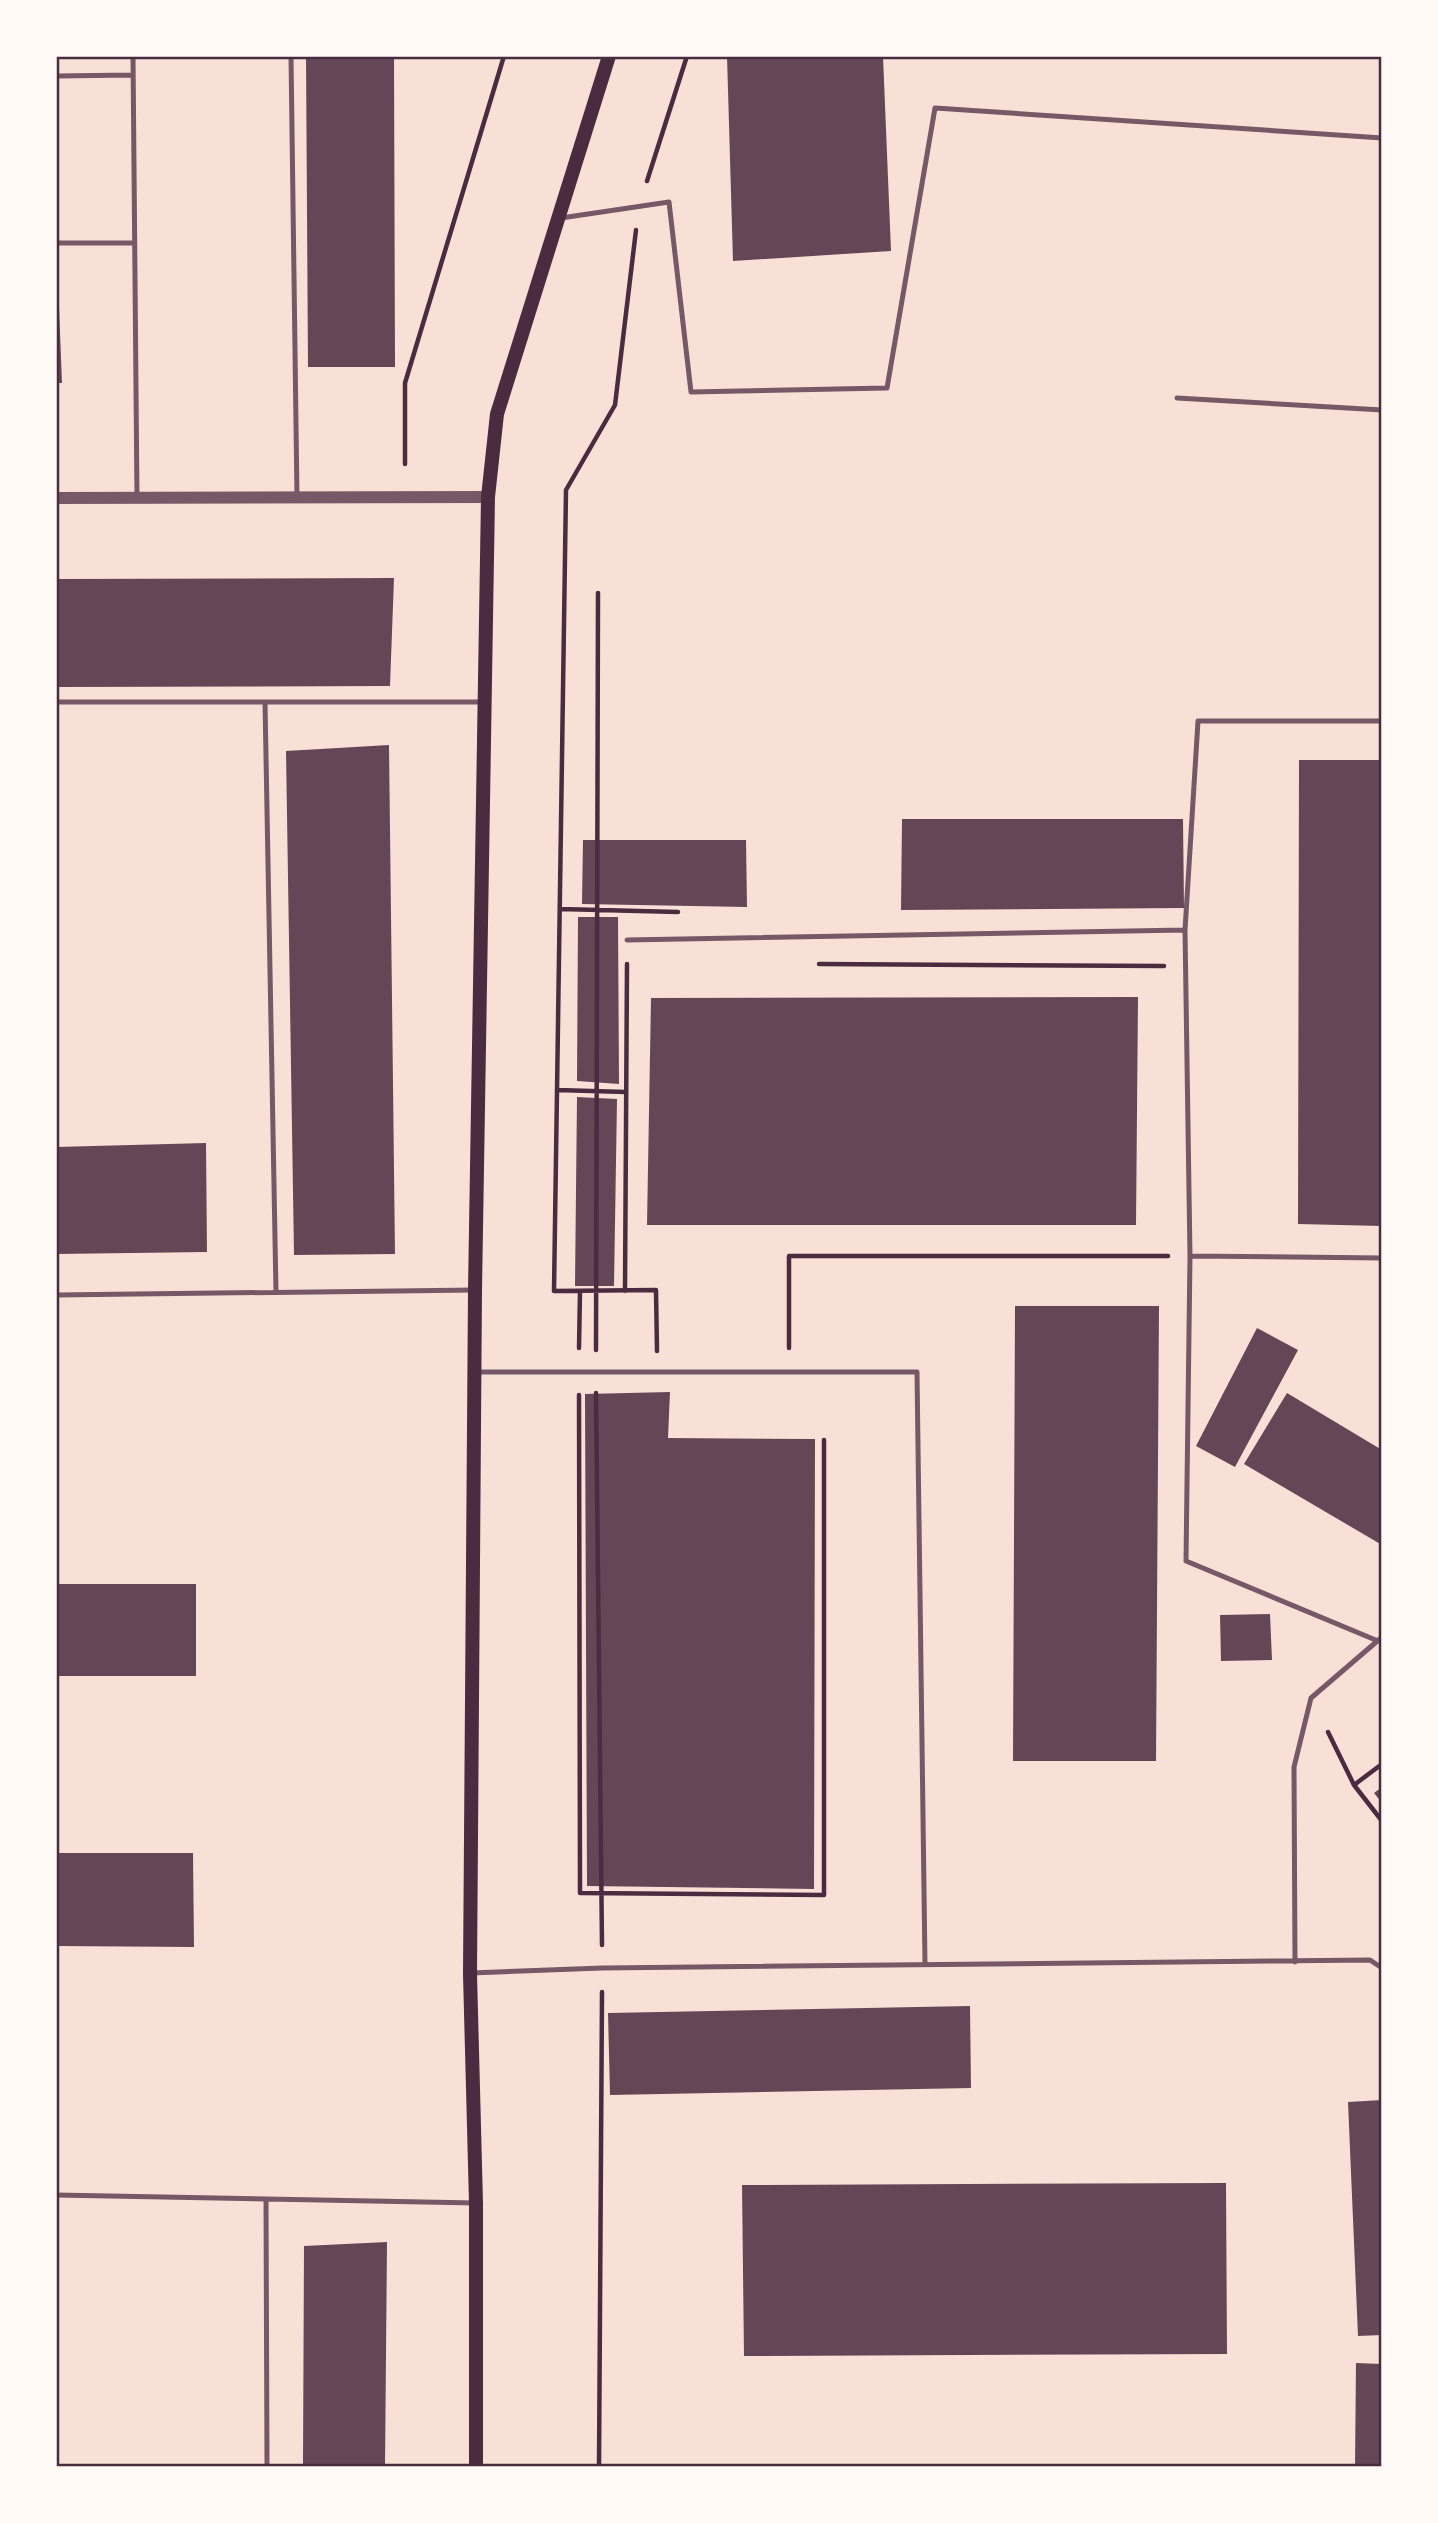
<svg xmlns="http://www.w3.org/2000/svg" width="1438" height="2523" viewBox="0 0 1438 2523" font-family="Raleway,sans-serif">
<rect width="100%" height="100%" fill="#f7e1d7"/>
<path fill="#644757" d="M306 56H394L395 367H308Z
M727 56H883L891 251 733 261Z
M56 282H58L62 383H56Z
M394 578 390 686 56 687V579Z
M389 745 395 1254 294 1255 286 751Z
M1299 760H1382V1226L1298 1224Z
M902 819H1183L1184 908 901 910Z
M583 840H746L747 907 582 904Z
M578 917H618L619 1084 577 1081Z
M1138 997 1136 1225H647L651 998Z
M577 1097 617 1099 614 1286H575Z
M206 1143 207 1252 56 1254V1147Z
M1015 1306H1159L1156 1761H1013Z
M1257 1328 1298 1350 1235 1467 1196 1446Z
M670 1392 668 1438 815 1439 814 1889 587 1886 585 1394Z
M1287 1393 1382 1450V1545L1244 1464Z
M56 1584H196V1676H56Z
M1270 1614 1272 1660 1221 1661 1220 1615Z
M1382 1787V1803L1374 1793Z
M56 1853H193L194 1947 56 1946Z
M970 2006 971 2088 610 2095 608 2013Z
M1382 2100V2335L1358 2336 1348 2102Z
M1226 2183 1227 2354 744 2356 742 2185Z
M387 2242 385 2467H303L304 2246Z
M1356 2363 1382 2364V2467H1355Z"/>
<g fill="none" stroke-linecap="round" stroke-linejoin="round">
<path stroke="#4a2c40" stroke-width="4.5" d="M647 181 687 56
M636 230 615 405 566 490 554 1291 656 1290 657 1351
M405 464V383L504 56
M560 909 678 912
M819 964 1164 966
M557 1090 626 1092
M625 1291 627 964
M579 1348 580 1291
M789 1348V1256H1168
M596 1350 598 593
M596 1393 602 1945
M579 1395 580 1893 824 1895V1440
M1328 1732 1354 1785
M1382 1764 1354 1785 1382 1821
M599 2467 602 1992"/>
<path stroke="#755966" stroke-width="5" d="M133 56 137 498
M291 56 297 497
M56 76 133 75
M561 218 669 202 691 392 887 388 935 108 1382 138
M56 243H134
M1177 398 1382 410
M56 702H483
M265 702 276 1292
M1185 930 1198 721H1382
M627 940 1185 930 1190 1256 1186 1561 1378 1641
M1190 1256 1382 1258
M56 1295 475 1290
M476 1372H917L925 1964
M1295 1962 1294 1767 1311 1698 1382 1637
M471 1973 602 1968 1370 1960 1382 1968
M56 2195 476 2203
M266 2199 267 2467"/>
<path stroke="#755966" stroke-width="12" d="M56 498 488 497"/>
<path stroke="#4a2c40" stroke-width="14" d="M476 2467V2203L470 1974 475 1290 488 497 497 414 609 56"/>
</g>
<rect width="1438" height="2523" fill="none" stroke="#fffaf5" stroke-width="116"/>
<rect x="58" y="58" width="1322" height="2407" fill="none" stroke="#4a2c40" stroke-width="2.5"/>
</svg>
